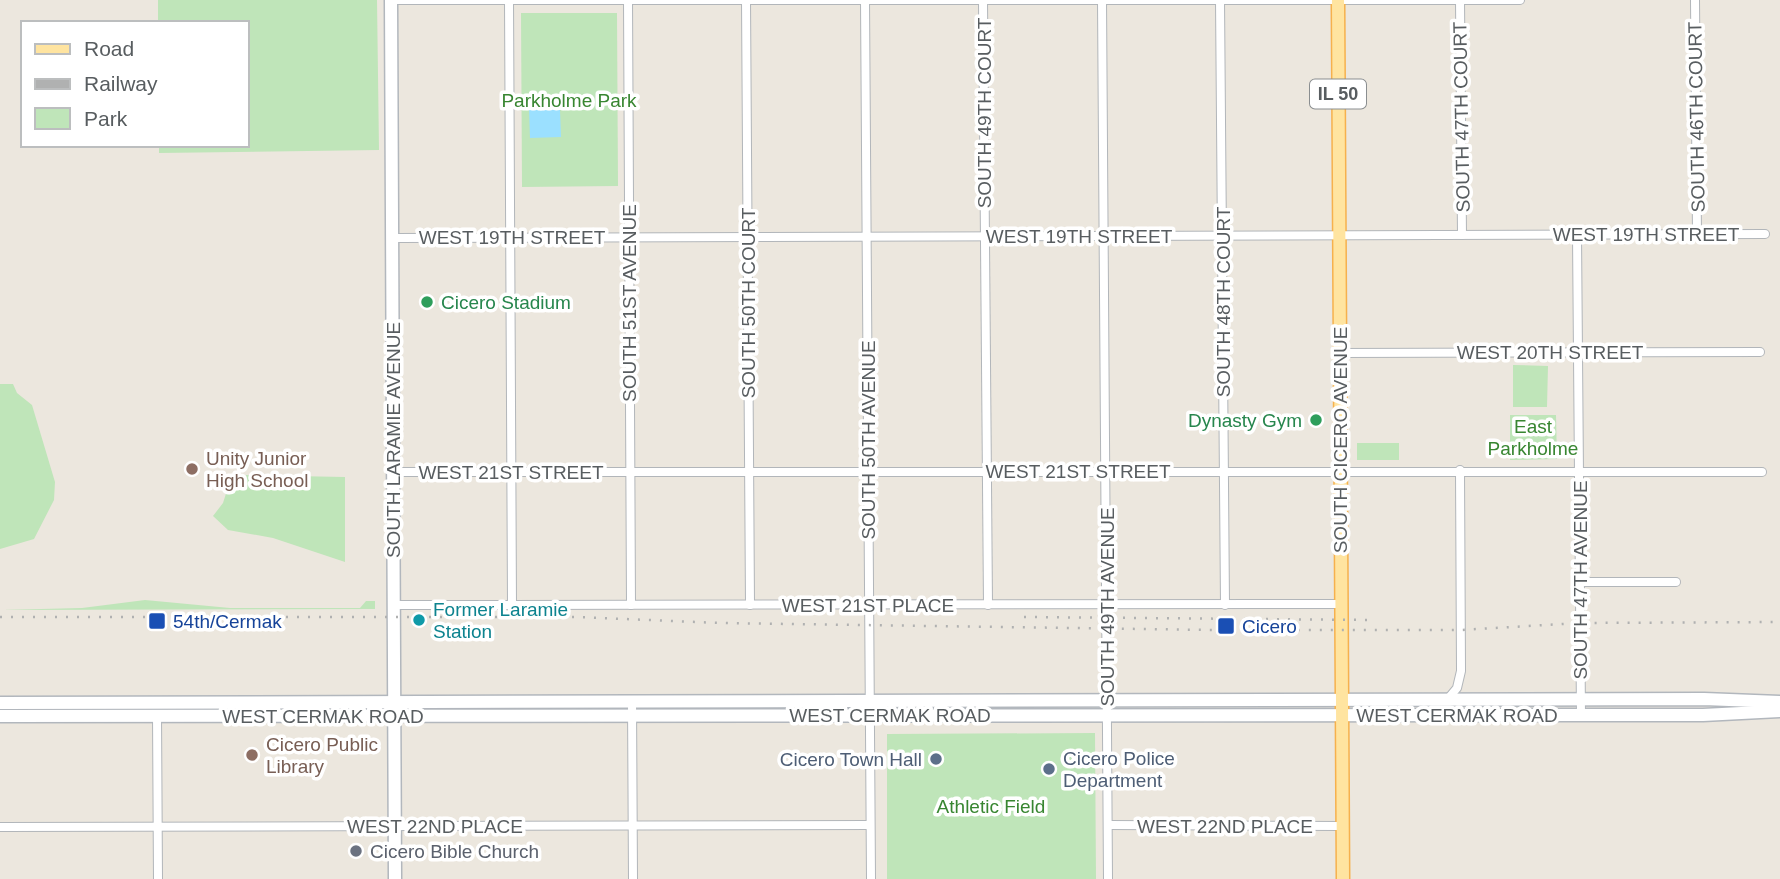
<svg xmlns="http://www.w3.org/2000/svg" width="1780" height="879" font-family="Helvetica,sans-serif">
  <rect width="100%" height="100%" fill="#ece7de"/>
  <g fill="#bfe5b9">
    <polygon points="158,0 377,0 379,150 159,153 159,145 247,145 247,23 158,23"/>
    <polygon points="521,13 617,13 618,186 522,187"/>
    <polygon points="1513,365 1548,366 1547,407 1513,407"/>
    <polygon points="0,384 13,384 17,393 32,405 55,482 54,500 34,539 0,549"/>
    <polygon points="1556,415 1557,459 1510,460 1510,415"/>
    <rect x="1357" y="443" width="42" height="17"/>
    <polygon points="237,475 345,477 345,562 273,538 228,530 213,516 223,503 231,478"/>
    <polygon points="145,600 230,608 360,608 366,601 375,601 375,609 0,610 82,608"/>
    <polygon points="1095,733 1096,879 887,879 887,734"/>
  </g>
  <polygon fill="#9be0ff" points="529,107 557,107 560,110 561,137 530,138"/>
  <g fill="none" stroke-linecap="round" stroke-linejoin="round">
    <g stroke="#b2b6ba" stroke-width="10">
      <g id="minor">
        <polyline points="391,0 1520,0"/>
        <polyline points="509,0 512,605"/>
        <polyline points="628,0 631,605"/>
        <polyline points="746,0 750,605"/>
        <polyline points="865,0 871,879"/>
        <polyline points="983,0 988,605"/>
        <polyline points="1102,0 1108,879"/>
        <polyline points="1220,0 1225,605"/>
        <polyline points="1460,0 1462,235"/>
        <polyline points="1695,0 1697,234"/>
        <polyline points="1577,235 1581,715"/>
        <polyline points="392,238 1765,234"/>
        <polyline points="1339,353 1760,352"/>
        <polyline points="393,472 1762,472"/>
        <polyline points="1579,582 1676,582"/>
        <polyline points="394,605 1341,604"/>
        <polyline points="1447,700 1457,688 1461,671 1460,470"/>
        <polyline points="632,702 633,879"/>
        <polyline points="157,714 158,879"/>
        <polyline points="1108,825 1343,826"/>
        <polyline points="0,827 870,825"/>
      </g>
    </g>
    <g stroke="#b2b7bd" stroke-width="15">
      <g id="secondary">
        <polyline points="391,0 395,879"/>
        <polyline points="0,703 1704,699 1780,702"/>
        <polyline points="0,716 1703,715 1780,711"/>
      </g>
    </g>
    <g stroke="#f6b14d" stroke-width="15">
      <polyline id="primary" points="1338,0 1343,879"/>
    </g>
    <use href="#minor" stroke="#fff" stroke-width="8"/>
    <use href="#secondary" stroke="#fff" stroke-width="12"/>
    <use href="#primary" stroke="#ffe4a0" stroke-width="12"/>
    <g stroke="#b0b1b1" stroke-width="2.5" stroke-dasharray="2 9" stroke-linecap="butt">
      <polyline points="0,617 577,617 720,623 1214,630 1461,630 1579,623 1780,622"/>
      <polyline points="1024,617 1371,620"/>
    </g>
  </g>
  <g fill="#2e9e5b" stroke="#fff" stroke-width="2.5">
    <circle cx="427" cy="302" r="7"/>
    <circle cx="1316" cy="420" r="7"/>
  </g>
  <g fill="#8d6e63" stroke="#fff" stroke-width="2.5">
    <circle cx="192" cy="469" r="7"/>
    <circle cx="252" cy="755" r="7"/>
  </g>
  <circle fill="#0f9aa8" stroke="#fff" stroke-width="2.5" cx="419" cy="620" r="7"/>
  <g fill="#1a4fb4" stroke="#fff" stroke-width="2.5">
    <rect x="148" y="612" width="18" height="18" rx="3.5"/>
    <rect x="1217" y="617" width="18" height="18" rx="3.5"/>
  </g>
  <g fill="#5c6f8a" stroke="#fff" stroke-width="2.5">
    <circle cx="936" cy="759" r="7"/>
    <circle cx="1049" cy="769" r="7"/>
  </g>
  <circle fill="#6b7280" stroke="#fff" stroke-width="2.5" cx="356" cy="851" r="7"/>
  <g text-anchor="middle" stroke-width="7" stroke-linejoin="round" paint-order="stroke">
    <rect fill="#fff" stroke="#8a8e90" stroke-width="2" x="1310" y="79.5" width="56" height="29" rx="5"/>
    <g font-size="18" font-weight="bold" fill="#585d60">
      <text x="1338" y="100">IL 50</text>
    </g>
    <g font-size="19" fill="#388631" stroke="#fff">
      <text x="569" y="107">Parkholme Park</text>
      <text x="1533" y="433">East<tspan x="1533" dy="22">Parkholme</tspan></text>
      <text x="991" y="813">Athletic Field</text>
    </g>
    <g font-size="19" fill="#585d60" stroke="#fff">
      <text transform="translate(984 113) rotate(-90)" y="7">SOUTH 49TH COURT</text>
      <text transform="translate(1461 117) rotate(-91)" y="7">SOUTH 47TH COURT</text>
      <text transform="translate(1696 117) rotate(-91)" y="7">SOUTH 46TH COURT</text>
      <text x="1646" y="241">WEST 19TH STREET</text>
      <text x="1079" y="243">WEST 19TH STREET</text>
      <text x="512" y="244">WEST 19TH STREET</text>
      <text transform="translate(1223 302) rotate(-90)" y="7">SOUTH 48TH COURT</text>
      <text transform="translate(629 303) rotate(-90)" y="7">SOUTH 51ST AVENUE</text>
      <text transform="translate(748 303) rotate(-90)" y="7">SOUTH 50TH COURT</text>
      <text x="1550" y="359">WEST 20TH STREET</text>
      <text transform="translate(393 440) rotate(-90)" y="7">SOUTH LARAMIE AVENUE</text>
      <text transform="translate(868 440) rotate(-90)" y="7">SOUTH 50TH AVENUE</text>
      <text transform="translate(1340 440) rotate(-90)" y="7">SOUTH CICERO AVENUE</text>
      <text x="1078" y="478">WEST 21ST STREET</text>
      <text x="511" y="479">WEST 21ST STREET</text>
      <text transform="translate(1580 580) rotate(-90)" y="7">SOUTH 47TH AVENUE</text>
      <text x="868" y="612">WEST 21ST PLACE</text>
      <text transform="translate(1107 607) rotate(-90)" y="7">SOUTH 49TH AVENUE</text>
      <text x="890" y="722">WEST CERMAK ROAD</text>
      <text x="1457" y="722">WEST CERMAK ROAD</text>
      <text x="323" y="723">WEST CERMAK ROAD</text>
      <text x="435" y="833">WEST 22ND PLACE</text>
      <text x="1225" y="833">WEST 22ND PLACE</text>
    </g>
    <g font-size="19" fill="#27864d" stroke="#fff" text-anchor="start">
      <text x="441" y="309">Cicero Stadium</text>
      <text x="1302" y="427" text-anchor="end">Dynasty Gym</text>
    </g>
    <g font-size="19" fill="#785e54" stroke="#fff" text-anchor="start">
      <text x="206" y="465">Unity Junior<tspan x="206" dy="22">High School</tspan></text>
      <text x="266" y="751">Cicero Public<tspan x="266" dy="22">Library</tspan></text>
    </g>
    <g font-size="19" fill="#0d838f" stroke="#fff" text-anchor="start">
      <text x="433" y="616">Former Laramie<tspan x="433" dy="22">Station</tspan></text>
    </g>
    <g font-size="19" fill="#164399" stroke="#fff" text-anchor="start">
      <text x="173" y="628">54th/Cermak</text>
      <text x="1242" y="633">Cicero</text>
    </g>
    <g font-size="19" fill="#4e5e75" stroke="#fff" text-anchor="start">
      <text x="1063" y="765">Cicero Police<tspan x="1063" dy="22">Department</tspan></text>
      <text x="922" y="766" text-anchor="end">Cicero Town Hall</text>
    </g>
    <g font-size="19" fill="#5b616d" stroke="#fff" text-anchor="start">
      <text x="370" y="858">Cicero Bible Church</text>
    </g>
  </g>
  <rect x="21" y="21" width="228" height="126" fill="#ffffff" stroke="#bcbebf" stroke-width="2"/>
  <rect x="35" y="44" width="35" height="10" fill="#ffe4a0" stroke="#bcbebf" stroke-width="2"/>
  <text x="84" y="56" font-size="21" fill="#585d60">Road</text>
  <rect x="35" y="79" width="35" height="10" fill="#b0b1b1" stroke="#bcbebf" stroke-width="2"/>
  <text x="84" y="91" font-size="21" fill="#585d60">Railway</text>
  <rect x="35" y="108" width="35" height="21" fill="#bfe5b9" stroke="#bcbebf" stroke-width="2"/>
  <text x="84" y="126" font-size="21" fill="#585d60">Park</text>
</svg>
